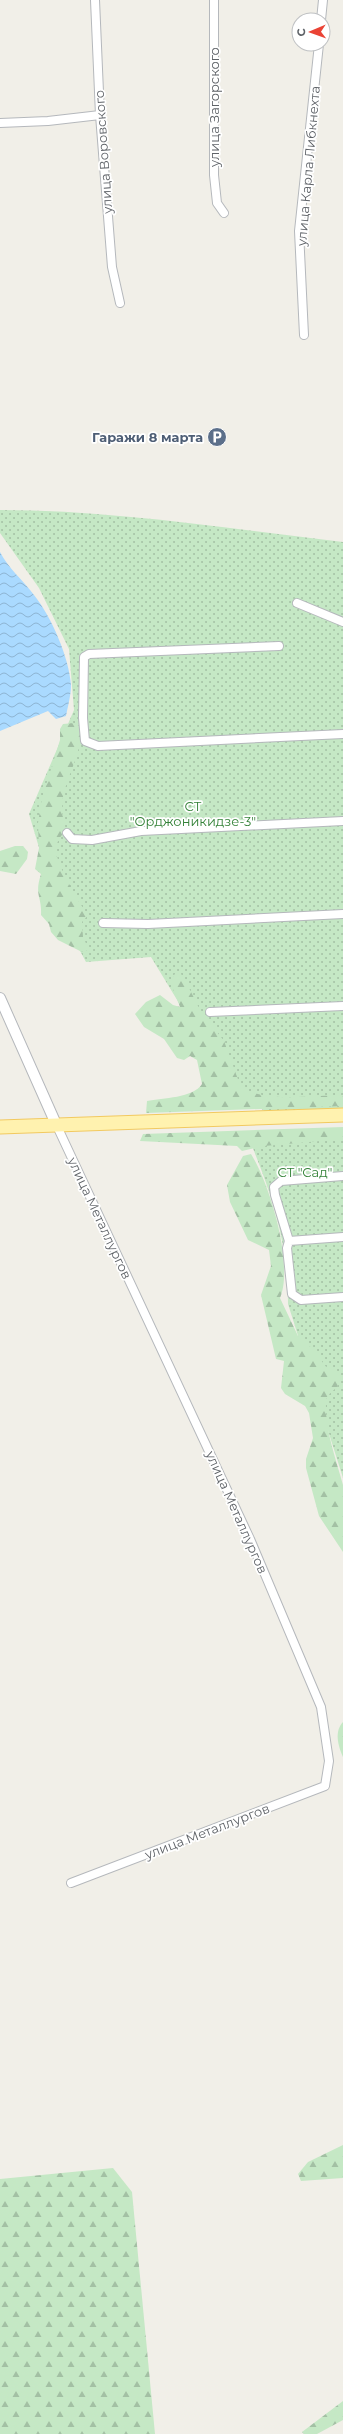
<svg xmlns="http://www.w3.org/2000/svg" width="343" height="2434" font-family="Montserrat,sans-serif">
  <defs>
    <pattern id="grass-dots" width="8" height="8" patternUnits="userSpaceOnUse"><rect width="8" height="8" fill="#c5e8c5"/><path d="M2 2h.1M6 6h.1" fill="none" stroke="#a3c0a4" stroke-width="1.8" stroke-linecap="round"/></pattern>
    <pattern id="forest-firs" width="22" height="20" patternUnits="userSpaceOnUse"><rect width="22" height="20" fill="#c5e8c5"/><path d="M5 1l3.5 6h-7zM16 11l3.5 6h-7z" fill="#a3c0a4"/></pattern>
    <pattern id="water-waves" width="16" height="10" patternUnits="userSpaceOnUse"><rect width="16" height="10" fill="#aadaff"/><path d="M0 5q4-4 8 0t8 0" fill="none" stroke="#8eb4d2"/></pattern>
  </defs>
  <rect width="100%" height="100%" fill="#f1efe8"/>
  <g fill="url(#grass-dots)">
    <path d="M0,510C115,510 229,529 343,542V1110L266,1112L230,1087L151,957L86,962L57,908L29,814L74,710L69,649L39,588L0,533Z"/>
    <path d="M343,1130V1478L288,1304C288,1240 272,1195 248,1136Z"/>
  </g>
  <g fill="url(#forest-firs)">
    <path d="M74,723L81,727C82,754 68,772 63,797C61,809 63,819 65,831C60,837 56,842 56,851C56,863 80,905 88,915L82,922L83,937L89,950L82,952L58,940L51,932L49,924L41,915C42,896 34,896 41,874L35,869L39,848L38,823L42,798L60,740V729L63,724Z"/>
    <polygon points="15,846 23,846 28,852 27,859 16,874 0,871 0,851"/>
    <path d="M177,971L183,976L200,1010L224,1041L240,1085C259,1104 316,1095 343,1095V1106L146,1113L147,1101C163,1098 193,1098 202,1084L197,1060L190,1056L184,1060L177,1058L164,1039L144,1027L135,1014L146,1002L160,995L173,1005L180,1007C175,993 167,983 177,971Z"/>
    <polygon points="343,1127 343,1139 264,1146 242,1151 237,1146 140,1141 143,1134"/>
    <path d="M251,1154C270,1184 294,1265 280,1298L298,1336L316,1352L325,1366L339,1373C343,1392 327,1388 326,1403C325,1430 336,1459 343,1485C343,1501 343,1534 343,1552L319,1516L306,1468V1459L313,1438L309,1413L305,1406L285,1394L281,1388L284,1361L276,1359L261,1295L271,1266L269,1250L248,1240L230,1202L227,1185L243,1156Z"/>
    <path d="M343,1722V1757C338,1746 334,1731 343,1722Z"/>
    <polygon points="343,2145 343,2178 301,2181 298,2174 308,2162"/>
    <polygon points="113,2168 132,2192 155,2434 0,2434 0,2179"/>
    <polygon points="343,2401 343,2420 317,2434 304,2434 302,2432"/>
  </g>
  <path fill="url(#water-waves)" d="M0,552C8,568 23,580 34,595C51,616 69,657 71,685C71,695 68,706 66,716L56,719L48,711L0,731Z"/>
  <g fill="none" stroke-linecap="round" stroke-linejoin="round">
    <g stroke="#b5b8bc" stroke-width="10">
      <g id="minor">
        <polyline points="95,0 100,115 112,267 120,303"/>
        <polyline points="214,0 214,175 217,203 224,213"/>
        <polyline points="321,20 323,0"/>
        <polyline points="0,123 48,121 100,115"/>
        <polyline points="304,335 299,231 319,44"/>
        <polyline points="297,603 343,622"/>
        <polyline points="279,646 89,654 84,657 83,718 85,741 98,746 343,734"/>
        <polyline points="67,833 72,839 92,840 141,831 343,821"/>
        <polyline points="103,923 148,924 343,914"/>
        <polyline points="210,1012 343,1006"/>
        <polyline points="56,1124 250,1539 321,1707 329,1761 325,1786 71,1883"/>
        <polyline points="343,1237 289,1241 287,1248 292,1294 301,1300 343,1297"/>
        <polyline points="289,1241 275,1195 274,1187 281,1181 343,1176"/>
      </g>
    </g>
    <g stroke="#b5b8bc" stroke-width="12">
      <polyline id="tertiary" points="0,998 56,1124"/>
    </g>
    <g stroke="#f2c960" stroke-width="15">
      <polyline id="primary" points="0,1127 343,1115"/>
    </g>
    <use href="#minor" stroke="#fff" stroke-width="8"/>
    <use href="#tertiary" stroke="#fff" stroke-width="10"/>
    <use href="#primary" stroke="#fff2af" stroke-width="13"/>
  </g>
  <defs>
    <g id="parking-disc" transform="scale(1)"><circle r="9.5" fill="#5c6f8a" stroke="#fff"/><path d="M-3.5-5.5H1a3.5 3.5 0 0 1 0 7H-1V5.5H-3.5ZM-1-3.4V-.6H.8a1.4 1.4 0 0 0 0-2.8Z" fill="#fff"/></g>
  </defs>
  <g fill-rule="evenodd">
    <use href="#parking-disc" x="217" y="437"/>
  </g>
  <g text-anchor="middle" stroke-width="3.5" stroke-linejoin="round" paint-order="stroke">
    <g font-size="13" fill="#5f6368" stroke="#fff">
      <text transform="translate(214 107) rotate(-90)" y="5">улица Загорского</text>
      <text transform="translate(103 152) rotate(-94)" y="5">улица Воровского</text>
      <text transform="translate(308 166) rotate(-85)" y="5">улица Карла Либкнехта</text>
      <text transform="translate(100 1218) rotate(65)" y="5">улица Металлургов</text>
      <text transform="translate(237 1512) rotate(66)" y="5">улица Металлургов</text>
      <text transform="translate(207 1831) rotate(-21)" y="5">улица Металлургов</text>
    </g>
    <g font-size="13" font-weight="bold" fill="#4e5e75" stroke="#fff" text-anchor="end">
      <text x="203" y="442">Гаражи 8 марта</text>
    </g>
    <g font-size="13" fill="#348238" stroke="#fff">
      <text x="193" y="811">СТ<tspan x="193" dy="15">"Орджоникидзе-3"</tspan></text>
      <text x="305" y="1177">СТ "Сад"</text>
    </g>
  </g>
  <g transform="translate(311 32) rotate(268)"><circle r="19" fill="#ffffff" stroke="#bfc1c3"/>
  <path d="M0-3L7 15L0 10L-7 15Z" fill="#ea4335"/>
  <text y="-6" font-size="11" font-weight="bold" text-anchor="middle" fill="#5f6368">С</text>
  </g>
</svg>
